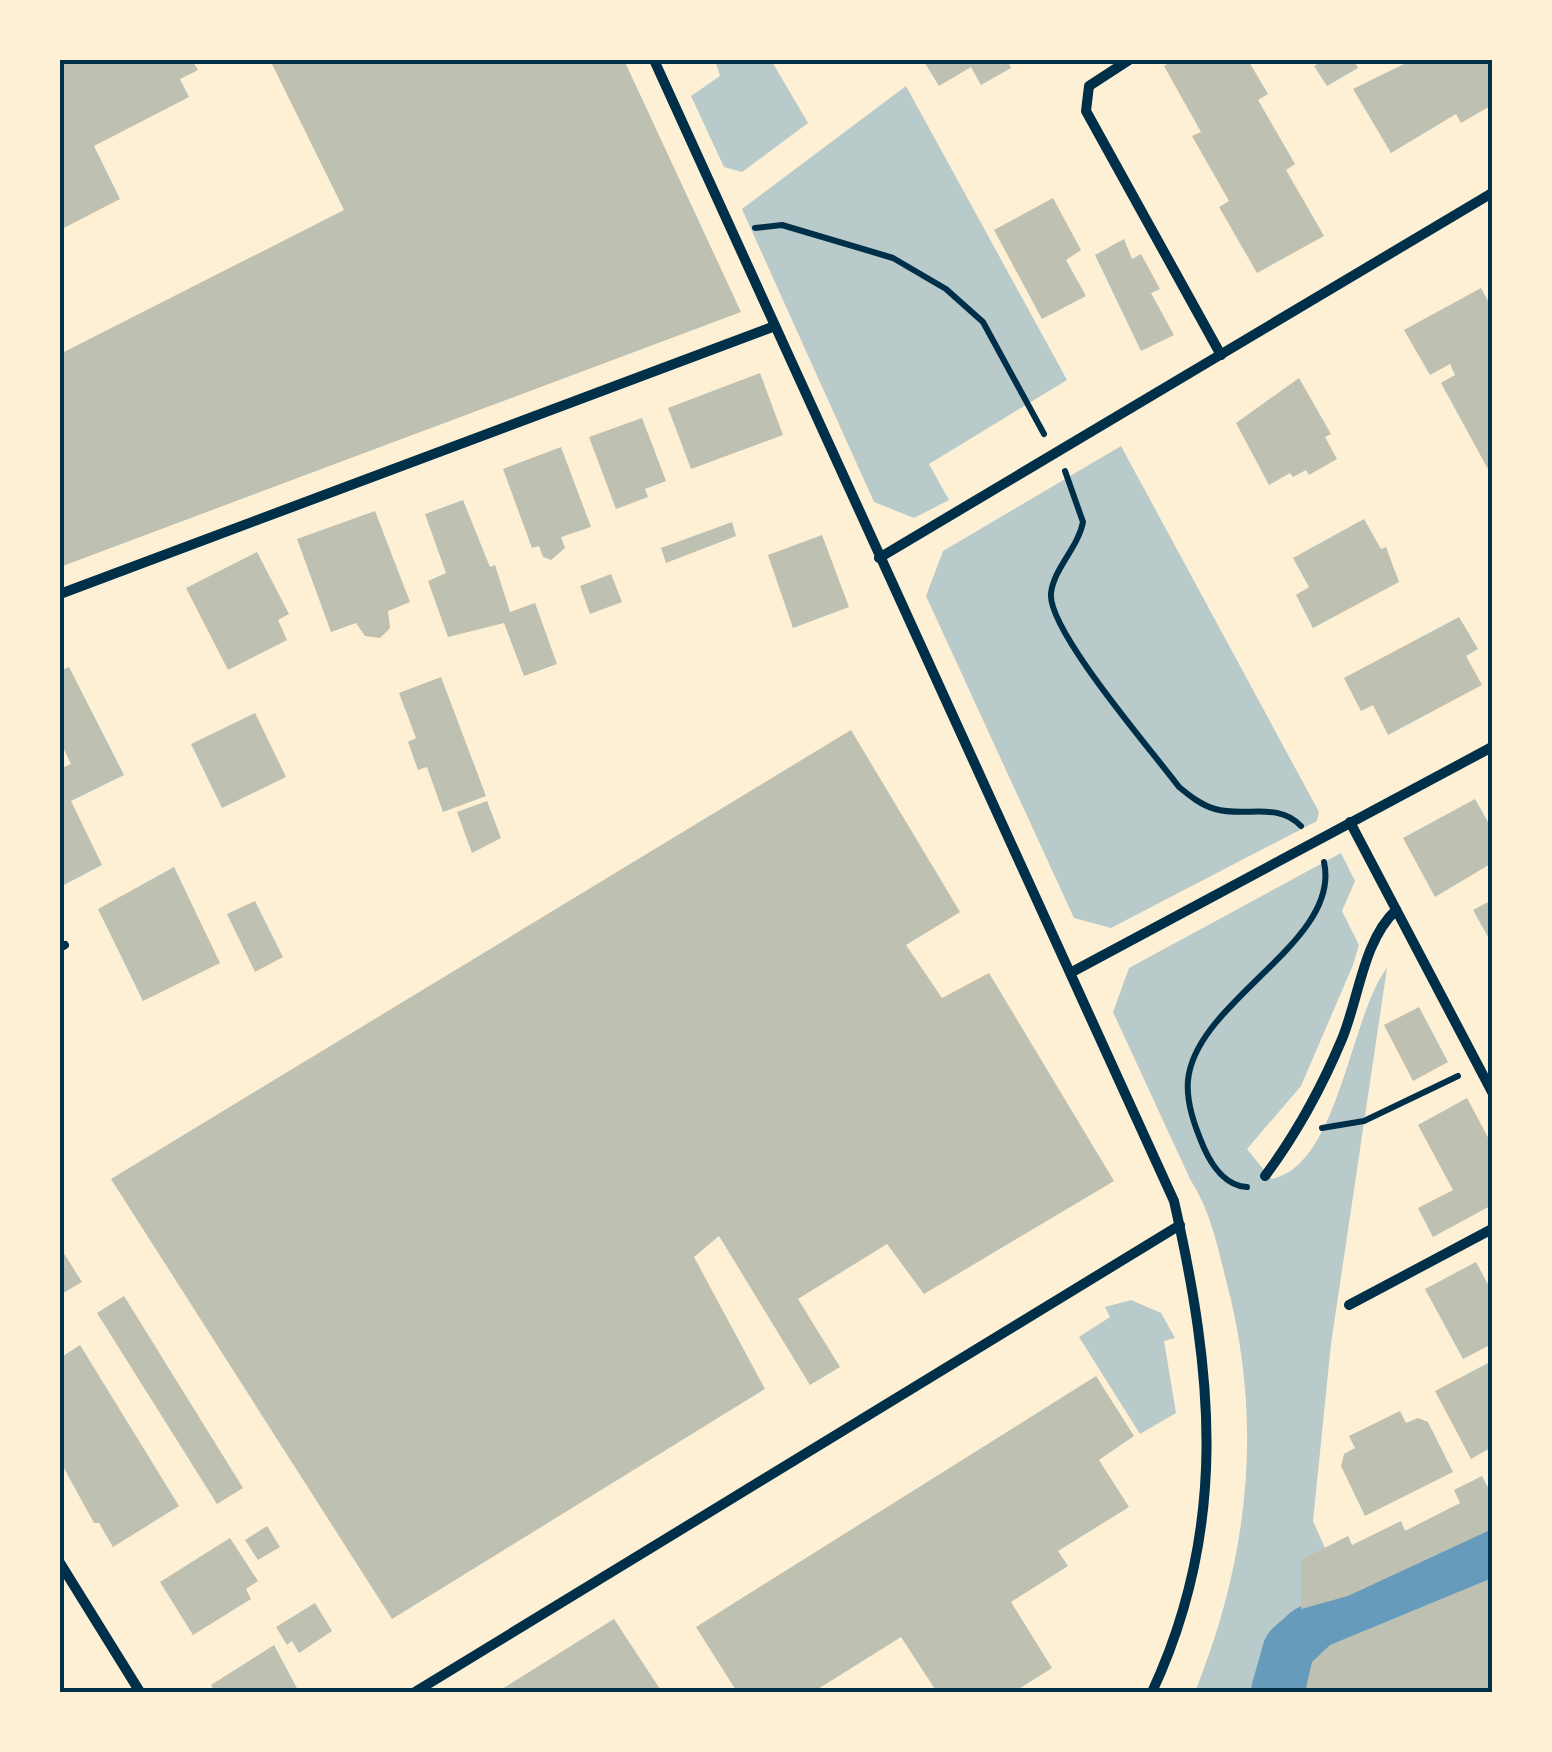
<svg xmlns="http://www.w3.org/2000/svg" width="1552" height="1752" font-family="'Source Sans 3',sans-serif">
  <rect width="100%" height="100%" fill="#fdf0d5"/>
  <g fill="#b9caca">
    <polygon points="715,60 771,60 808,123 742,172 724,167 691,96 720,76"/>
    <polygon points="906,86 1067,380 929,464 949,500 914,518 874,502 742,209"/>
    <polygon points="1121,446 1319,812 1317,821 1111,928 1074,918 926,596 943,551"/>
    <path d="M1341,853L1355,881L1342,911L1359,945L1353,965L1301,1086L1247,1149L1271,1179C1339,1167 1350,1015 1387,968L1331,1344L1313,1521L1325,1548L1302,1608L1348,1596C1291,1615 1262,1626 1261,1692H1195C1249,1557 1264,1422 1226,1280C1217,1244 1210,1210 1190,1179L1113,1012L1129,968Z"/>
    <polygon points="1131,1300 1161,1313 1175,1338 1164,1341 1176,1413 1140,1434 1079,1337 1110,1317 1105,1307"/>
  </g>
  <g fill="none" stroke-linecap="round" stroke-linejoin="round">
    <polyline stroke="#669bbc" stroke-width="68" points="1285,1692 1296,1653 1313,1638 1464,1571 1492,1551"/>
  </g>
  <g fill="#bec0b2">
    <polygon points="60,60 192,60 198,70 180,79 189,97 94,146 120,199 60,230"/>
    <polygon points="270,60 624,60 741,312 60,567 60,354 344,210"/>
    <polygon points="923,60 1007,60 1011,68 981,85 971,67 939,86"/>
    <polygon points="1174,60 1248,60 1268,94 1258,100 1295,164 1286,170 1324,236 1257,273 1219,207 1229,201 1192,136 1201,132 1164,66"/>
    <polygon points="1325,60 1354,60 1358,68 1327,86 1314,66"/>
    <polygon points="1412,60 1492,60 1492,105 1461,123 1456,114 1391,153 1353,89"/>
    <polygon points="1053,198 1081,250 1066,260 1086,296 1042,319 994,230"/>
    <polygon points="1124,239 1132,259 1141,254 1160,289 1151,293 1174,335 1141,351 1095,255"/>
    <polygon points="1481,288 1492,308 1489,471 1441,383 1455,375 1450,364 1430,375 1404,330"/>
    <polygon points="760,373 783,435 691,469 668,408"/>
    <polygon points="1299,378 1331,434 1325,437 1337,459 1309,475 1306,470 1293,477 1290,473 1269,485 1236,423"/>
    <polygon points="642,418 666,481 645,489 648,497 616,509 589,437"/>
    <polygon points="561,447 591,527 561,537 565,548 551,560 543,557 539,546 532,548 503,469"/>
    <polygon points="463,500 490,567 495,565 510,612 535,603 557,664 524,676 504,623 448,637 428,581 446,573 425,514"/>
    <polygon points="375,511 410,602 388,611 390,628 380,638 365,636 356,623 331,632 297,539"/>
    <polygon points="1364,519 1381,549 1386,547 1399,582 1313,628 1296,595 1309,587 1293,558"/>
    <polygon points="732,522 736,536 666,563 661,548"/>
    <polygon points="822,535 849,607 793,628 768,555"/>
    <polygon points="257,552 289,614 278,620 287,640 228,670 186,588"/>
    <polygon points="611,574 622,602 590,614 580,586"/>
    <polygon points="1459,617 1478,649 1466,656 1482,685 1388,735 1373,705 1361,711 1344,678"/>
    <polygon points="69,667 124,775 71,801 102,865 60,887 60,769 71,764 60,741 60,671"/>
    <polygon points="441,677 486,796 443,812 427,767 418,770 408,742 416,738 399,693"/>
    <polygon points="255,713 286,777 222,808 191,744"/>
    <polygon points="851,730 960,912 906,945 942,998 989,973 1114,1181 924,1294 887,1244 798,1299 840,1367 810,1385 719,1236 694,1257 765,1389 392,1619 111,1179"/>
    <polygon points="1475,799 1492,829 1492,863 1435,897 1403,838"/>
    <polygon points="487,801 501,838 472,853 457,812"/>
    <polygon points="174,867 220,963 143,1001 98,909"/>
    <polygon points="1492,900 1492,944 1473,910"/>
    <polygon points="255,901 283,957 255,972 227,914"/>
    <polygon points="1419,1007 1448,1062 1413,1081 1384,1025"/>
    <polygon points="1467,1098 1492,1145 1492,1205 1433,1237 1418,1208 1453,1190 1418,1125"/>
    <polygon points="60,1247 82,1282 60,1295"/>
    <polygon points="1476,1262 1492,1292 1492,1344 1463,1359 1425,1289"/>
    <polygon points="124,1296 243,1488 217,1504 97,1313"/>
    <polygon points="80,1345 179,1506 113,1547 99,1523 94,1523 60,1461 60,1358"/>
    <polygon points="1490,1362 1492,1447 1471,1459 1435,1391"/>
    <polygon points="1096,1376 1134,1436 1099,1460 1129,1507 1058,1551 1068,1566 1011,1602 1052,1668 1014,1692 930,1692 935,1689 901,1637 813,1692 737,1692 696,1627"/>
    <polygon points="1400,1411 1406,1423 1418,1418 1428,1422 1453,1472 1365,1516 1341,1466 1344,1454 1355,1448 1349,1436"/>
    <polygon points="1482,1476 1492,1495 1490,1530 1348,1596 1301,1609 1301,1560 1348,1536 1352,1545 1401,1521 1405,1531 1460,1503 1454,1490"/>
    <polygon points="267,1526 280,1547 258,1560 245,1540"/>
    <polygon points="230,1538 258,1581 246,1589 251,1599 193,1635 160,1582"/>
    <polygon points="1492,1578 1492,1692 1305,1692 1312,1662 1330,1645"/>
    <polygon points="315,1603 332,1631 299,1653 292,1641 287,1645 276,1627"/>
    <polygon points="614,1619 662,1692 497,1692"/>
    <polygon points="274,1645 299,1692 215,1692 211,1685"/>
  </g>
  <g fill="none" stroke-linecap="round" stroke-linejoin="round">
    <g stroke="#003049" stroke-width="6">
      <polyline points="755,228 782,225 893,258 946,289 983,322 1044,434"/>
      <path d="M1065,471L1083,522C1078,548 1054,568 1051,593C1047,630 1153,752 1179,787C1190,796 1201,805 1215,809C1245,818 1277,801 1301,826"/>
      <polyline points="1322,1128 1364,1121 1458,1076"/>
      <path d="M1247,1187C1226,1186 1212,1166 1204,1148C1195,1127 1186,1103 1188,1080C1196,1000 1342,942 1324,862"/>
    </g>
    <polyline stroke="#003049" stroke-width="8" points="60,948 65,945"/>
    <g stroke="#003049" stroke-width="10">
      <path d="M654,60L1174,1201C1213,1373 1229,1527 1152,1692"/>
      <polyline points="1129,60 1089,86 1086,111 1221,355"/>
      <polyline points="879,558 1492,193"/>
      <polyline points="60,594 775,326"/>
      <polyline points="1350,822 1492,1092"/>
      <polyline points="1072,972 1492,747"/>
      <path d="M1265,1176C1297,1133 1321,1089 1342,1039C1359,998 1363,941 1396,910"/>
      <polyline points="1349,1305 1492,1229"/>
      <polyline points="60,1563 140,1692"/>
      <polyline points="415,1692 1180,1225"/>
    </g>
  </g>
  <rect width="1552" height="1752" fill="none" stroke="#fdf0d5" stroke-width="125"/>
  <rect x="62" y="62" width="1428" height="1628" fill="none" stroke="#003049" stroke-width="4"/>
</svg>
